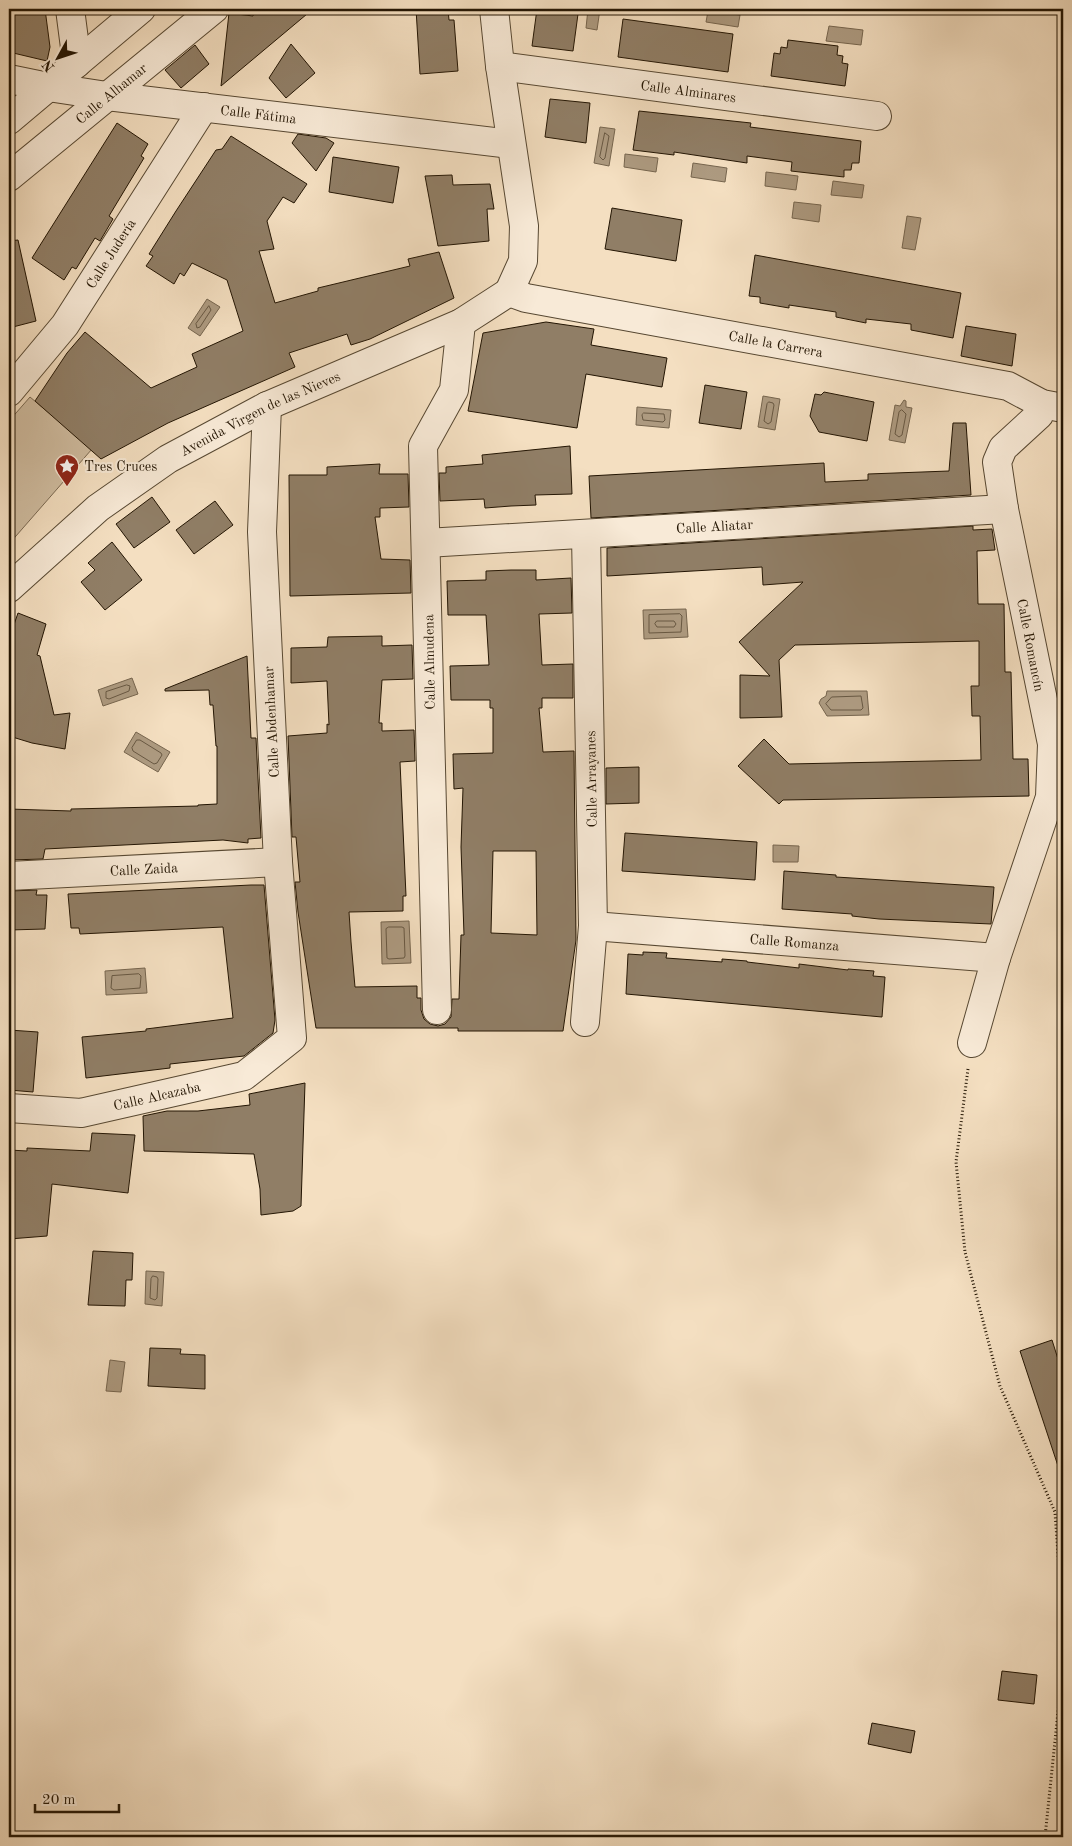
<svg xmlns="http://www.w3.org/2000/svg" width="1072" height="1846" font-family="'Old Standard TT',serif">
  <rect width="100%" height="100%" fill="#f4dfc1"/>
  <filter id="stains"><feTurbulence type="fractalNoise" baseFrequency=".004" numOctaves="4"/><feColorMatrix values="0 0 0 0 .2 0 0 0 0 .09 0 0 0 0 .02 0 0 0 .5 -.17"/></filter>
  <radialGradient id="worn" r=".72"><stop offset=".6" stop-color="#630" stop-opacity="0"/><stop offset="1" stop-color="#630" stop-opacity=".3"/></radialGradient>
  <polygon fill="#d0bda1" stroke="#7a6952" points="30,397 92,449 9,544 9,421"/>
  <g fill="#ad9a80" stroke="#76654e">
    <polygon points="588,9 600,9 597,30 586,28"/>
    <polygon points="708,11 740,15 738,27 706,22"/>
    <polygon points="829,26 863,30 861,45 826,41"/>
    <polygon points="600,127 615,129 609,166 594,163"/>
    <polygon points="625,154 658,158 656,172 624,167"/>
    <polygon points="693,163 727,168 725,182 691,177"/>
    <polygon points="766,172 798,176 796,190 765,186"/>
    <polygon points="833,181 864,185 862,198 831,195"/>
    <polygon points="794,202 821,205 819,222 792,218"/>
    <polygon points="907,216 921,218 915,250 902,248"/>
    <polygon points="207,299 220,307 200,336 188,328"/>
    <polygon points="763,396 780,399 775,430 758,427"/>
    <polygon points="904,400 906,401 906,407 912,408 905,443 889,440 895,405 900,406"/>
    <polygon points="637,407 671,410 669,428 636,425"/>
    <polygon points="686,609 688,637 644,639 643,610"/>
    <polygon points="132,678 138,694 103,706 98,690"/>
    <polygon points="827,691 867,691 869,715 827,716 819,703 821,699 826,696"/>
    <polygon points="136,732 170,752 158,772 124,752"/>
    <polygon points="773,845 799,846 798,862 773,862"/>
    <polygon points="409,921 411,963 382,964 381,922"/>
    <polygon points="145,968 147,993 106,995 105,971"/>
    <polygon points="146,1271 164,1272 162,1306 145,1304"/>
    <polygon points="110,1360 125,1362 121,1392 106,1391"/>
  </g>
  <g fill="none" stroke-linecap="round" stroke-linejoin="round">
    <g stroke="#685842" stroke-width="1">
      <polygon points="605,133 609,136 605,158 603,160 600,157"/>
      <polygon points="209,306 211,310 200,327 197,328 196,324"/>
      <polygon points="769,402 773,403 774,405 771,422 768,424 764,421 767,404"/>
      <polygon points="902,410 906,414 902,435 899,437 895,434 899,412"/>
      <polygon points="644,413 664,414 665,420 663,422 643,420 642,415"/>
      <polygon points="680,614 682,616 681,632 649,633 649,615"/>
      <polygon points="657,621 674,621 676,624 674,627 657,627 655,624"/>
      <polygon points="127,685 130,686 129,691 109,699 106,698 106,692"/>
      <polygon points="832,697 861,696 863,708 861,710 831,710 826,704"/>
      <polygon points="137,740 140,740 161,753 162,755 157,763 154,764 133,751 132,748"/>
      <polygon points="389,927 402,927 404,928 405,956 404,958 389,959 387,958 386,929"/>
      <polygon points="139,974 141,976 140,988 114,990 111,988 112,976"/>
      <polygon points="153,1276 157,1277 158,1279 157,1298 155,1300 150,1298 151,1279"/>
    </g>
  </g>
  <g fill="#907e66" stroke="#231503" fill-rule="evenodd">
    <polygon points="9,9 45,9 50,47 47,61 9,52"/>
    <polygon points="254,9 313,9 221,86 229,13 253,16"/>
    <polygon points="416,9 448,9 449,20 454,20 458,71 420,74"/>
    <polygon points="537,9 578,14 573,51 532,46"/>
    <polygon points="623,19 733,34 728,72 618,57"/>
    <polygon points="788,40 838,46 837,55 843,56 842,63 848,64 845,86 771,76 774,53 780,54 781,47 787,48"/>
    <polygon points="291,44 315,73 286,98 269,78"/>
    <polygon points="195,45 209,64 181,88 165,70"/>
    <polygon points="550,99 590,103 586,143 545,137"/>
    <polygon points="639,111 751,123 750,127 861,141 859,163 852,163 851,170 844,170 844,177 791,171 792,162 747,156 747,163 674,152 674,155 633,150"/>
    <polygon points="117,123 148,144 141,156 144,158 109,216 113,219 100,241 95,238 76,269 72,267 64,280 32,258"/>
    <polygon points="298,134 326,138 334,143 316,171 292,143"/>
    <polygon points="231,136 307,184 294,203 283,197 267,221 274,249 259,251 275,303 318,291 318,288 410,266 408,259 439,252 454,298 370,339 351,345 347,334 289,353 295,367 168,423 101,459 35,401 67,353 85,332 151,388 197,367 192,354 243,331 227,280 192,263 184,276 180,273 174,284 146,266 153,256 149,254 176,211 216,150 222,149"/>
    <polygon points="333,157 399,167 393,203 329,192"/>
    <polygon points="452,175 453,185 490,184 494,209 487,209 489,241 438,246 425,176"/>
    <polygon points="612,208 682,220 676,261 605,249"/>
    <polygon points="18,240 36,321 9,328 9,241"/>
    <polygon points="755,255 961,293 953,338 911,330 911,324 866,319 866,323 836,317 836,312 789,305 789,308 760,303 760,297 749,296"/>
    <polygon points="546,322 594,329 591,345 667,358 662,387 586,374 577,428 468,411 483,333"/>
    <polygon points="966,326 1016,334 1012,366 961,356"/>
    <polygon points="705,385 747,392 741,429 699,423"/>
    <polygon points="824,392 874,402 867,441 819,432 810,416 815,394 821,395"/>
    <polygon points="953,423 966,423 971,495 591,518 589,476 824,463 825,482 868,480 868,474 949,471"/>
    <polygon points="570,446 572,494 535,495 536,505 511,506 485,508 484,499 440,501 439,473 446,473 446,467 483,464 482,455"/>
    <polygon points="380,464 379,474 408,474 409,507 380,508 380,517 375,517 381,559 410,560 411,593 290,596 289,475 327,475 327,467"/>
    <polygon points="152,497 170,522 134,548 116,524"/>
    <polygon points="215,501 233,525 194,554 176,530"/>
    <polygon points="973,526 973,530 992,529 995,550 977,551 978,604 1004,604 1005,672 1011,672 1013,759 1028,759 1029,796 783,800 779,804 738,766 764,739 789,764 981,760 980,716 972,716 971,686 979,686 979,641 795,645 779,660 782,717 740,718 740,675 770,676 739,642 803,582 763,585 762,567 607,576 607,548"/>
    <polygon points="112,542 142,580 105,610 81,582 95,570 88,563"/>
    <path d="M511,570H536V580L571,578L572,613L539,614L542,665L573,664V698H542V708H539L543,752L574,751L576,940L563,1031H458V1028H316L298,912L295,882H300L296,837H292L288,736L327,733V724L329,725L327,681L291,683V648L327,647L328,637L382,636V646L412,645L413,679L382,680L379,723H382V731L414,730L415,761L400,762L406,896H403V911L349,912L351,942L355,987L417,986V998H421V1010L424,1019L430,1024L438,1026L445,1024L451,1017L452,999H459L461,935H464L461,847L463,788L454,789L453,754L493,753V708H490V700H451L450,666L489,665L486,615H448L447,581L486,580V571ZM493,851H536L537,935L491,933Z"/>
    <polygon points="18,613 46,624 37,655 40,656 54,715 70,713 65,749 32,743 9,736 9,639"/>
    <polygon points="247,656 251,738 256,738 261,838 248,839 248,843 223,840 45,849 43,859 9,860 9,809 71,811 71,809 198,806 198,805 217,804 217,746 216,746 213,705 210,705 209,690 165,691 165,689"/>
    <polygon points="639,767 639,803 606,804 606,768"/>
    <polygon points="625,833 757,842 755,880 622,871"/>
    <polygon points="784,871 836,875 836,877 994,887 991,924 879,919 852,916 852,914 782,909"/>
    <polygon points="251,885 264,885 275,1020 273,1033 244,1056 170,1064 170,1068 86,1078 82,1037 146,1031 146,1029 233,1018 229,982 223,927 80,934 79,928 71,928 68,894"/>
    <polygon points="37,890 36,895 47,895 45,929 9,930 9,891"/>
    <polygon points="643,952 667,953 666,958 722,962 722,959 747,961 747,962 799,968 799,964 848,970 848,969 874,971 873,976 885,977 882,1017 626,994 628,954 643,955"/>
    <polygon points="9,1030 38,1032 33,1092 9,1090"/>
    <polygon points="305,1083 301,1206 293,1211 261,1215 260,1189 254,1154 144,1151 143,1116 167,1111 198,1111 250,1105 249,1094"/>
    <polygon points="92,1133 135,1135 128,1193 52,1184 47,1236 9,1239 9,1150 27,1151 27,1148 90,1151"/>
    <polygon points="93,1251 133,1253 132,1280 126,1280 125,1306 88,1305"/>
    <polygon points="1052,1340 1063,1375 1063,1468 1059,1469 1020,1351"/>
    <polygon points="150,1348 181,1349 180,1354 205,1355 205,1389 148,1386"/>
    <polygon points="1002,1671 1037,1675 1034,1704 998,1700"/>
    <polygon points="872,1723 915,1731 911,1753 868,1744"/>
  </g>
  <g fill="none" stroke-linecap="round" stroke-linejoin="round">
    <g stroke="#574832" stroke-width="30">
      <g id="minor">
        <polyline points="70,9 77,63"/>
        <polyline points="494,9 500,66 524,226 523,261 509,292"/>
        <path id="s1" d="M500,66L877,116"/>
        <path id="s2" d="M9,79L48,87L107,96L511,144"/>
        <polyline points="9,120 141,9"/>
        <path id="s3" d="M9,177L214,9"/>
        <path id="s4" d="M509,292L526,298L1008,386L1042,404L1063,408"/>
        <path id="s5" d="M9,392L65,325L204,107"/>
        <path id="s6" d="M426,543L1004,509"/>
        <path id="s7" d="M9,588L98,508L168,459L267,406L461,323L509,292"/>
        <path id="s8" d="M9,876L278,862"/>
        <path id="s9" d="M593,926L996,958"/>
        <polyline points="437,1010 423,446 454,390 461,323"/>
        <polyline points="585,1022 593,926 586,535"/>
        <polyline points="972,1043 996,958 1050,797 1052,744 1004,509 997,462 1003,448 1039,415 1042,404"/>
        <path id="s10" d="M9,1108L81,1113L244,1076L292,1038L278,862L262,532L267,406"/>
      </g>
    </g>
    <g stroke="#231503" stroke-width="3" stroke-dasharray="1 2.5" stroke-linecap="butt">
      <polyline points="968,1069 956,1162 965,1252 1000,1386 1055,1512 1063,1624"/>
      <polyline points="1045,1837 1063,1664"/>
    </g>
    <use href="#minor" stroke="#f8ead7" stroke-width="28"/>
  </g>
  <defs>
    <g id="sight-pin" transform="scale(1.25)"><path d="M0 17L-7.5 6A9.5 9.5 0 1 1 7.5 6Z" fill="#8f2418" stroke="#f8ead7"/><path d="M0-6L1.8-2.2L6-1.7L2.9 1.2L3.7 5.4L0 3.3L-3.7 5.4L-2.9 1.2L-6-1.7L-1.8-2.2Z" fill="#fff"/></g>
  </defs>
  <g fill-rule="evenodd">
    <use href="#sight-pin" x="67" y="466"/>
  </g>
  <g text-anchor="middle" stroke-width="4" stroke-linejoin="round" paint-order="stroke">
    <g font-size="14" fill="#231503" stroke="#f8ead7">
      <text dy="5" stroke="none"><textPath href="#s1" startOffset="190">Calle Alminares</textPath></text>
      <text dy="5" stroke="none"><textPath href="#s3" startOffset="132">Calle Alhamar</textPath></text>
      <text dy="5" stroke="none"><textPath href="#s2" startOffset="252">Calle Fátima</textPath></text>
      <text dy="5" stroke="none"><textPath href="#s5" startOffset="172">Calle Judería</textPath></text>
      <text dy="5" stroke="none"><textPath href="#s4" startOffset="272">Calle la Carrera</textPath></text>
      <text dy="5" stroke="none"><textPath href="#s7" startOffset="308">Avenida Virgen de las Nieves</textPath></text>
      <text dy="5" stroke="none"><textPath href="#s6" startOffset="289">Calle Aliatar</textPath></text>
      <text transform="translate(1031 645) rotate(79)" y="5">Calle Romancín</text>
      <text transform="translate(429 662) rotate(-91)" y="5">Calle Almudena</text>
      <text transform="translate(271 722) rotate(-93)" y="5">Calle Abdenhamar</text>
      <text transform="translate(591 779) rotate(-91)" y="5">Calle Arrayanes</text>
      <text dy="5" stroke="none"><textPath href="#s8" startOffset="135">Calle Zaida</textPath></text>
      <text dy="5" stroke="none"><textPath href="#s9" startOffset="202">Calle Romanza</textPath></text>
      <text dy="5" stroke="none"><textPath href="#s10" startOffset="150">Calle Alcazaba</textPath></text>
    </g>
    <g font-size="14" fill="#231503" stroke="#f8ead7" text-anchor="start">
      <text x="84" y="471">Tres Cruces</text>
    </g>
  </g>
  <rect width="1072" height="1846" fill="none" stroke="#f4dfc1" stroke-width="30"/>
  <rect x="10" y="10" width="1052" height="1826" fill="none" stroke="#231503" stroke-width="2.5"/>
  <rect x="15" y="15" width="1042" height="1816" fill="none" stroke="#231503"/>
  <g transform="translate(58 58) rotate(230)" stroke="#f8ead7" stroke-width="4" paint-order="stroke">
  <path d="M0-4L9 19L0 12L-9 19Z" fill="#231503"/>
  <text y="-8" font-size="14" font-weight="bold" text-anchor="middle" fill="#231503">N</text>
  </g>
  <path d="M35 1804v8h84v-8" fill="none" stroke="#231503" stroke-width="2.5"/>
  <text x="42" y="1804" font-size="15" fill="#231503" stroke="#f8ead7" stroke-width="4" paint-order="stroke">20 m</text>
  <rect width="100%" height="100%" filter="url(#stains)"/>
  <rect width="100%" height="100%" fill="url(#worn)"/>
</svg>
